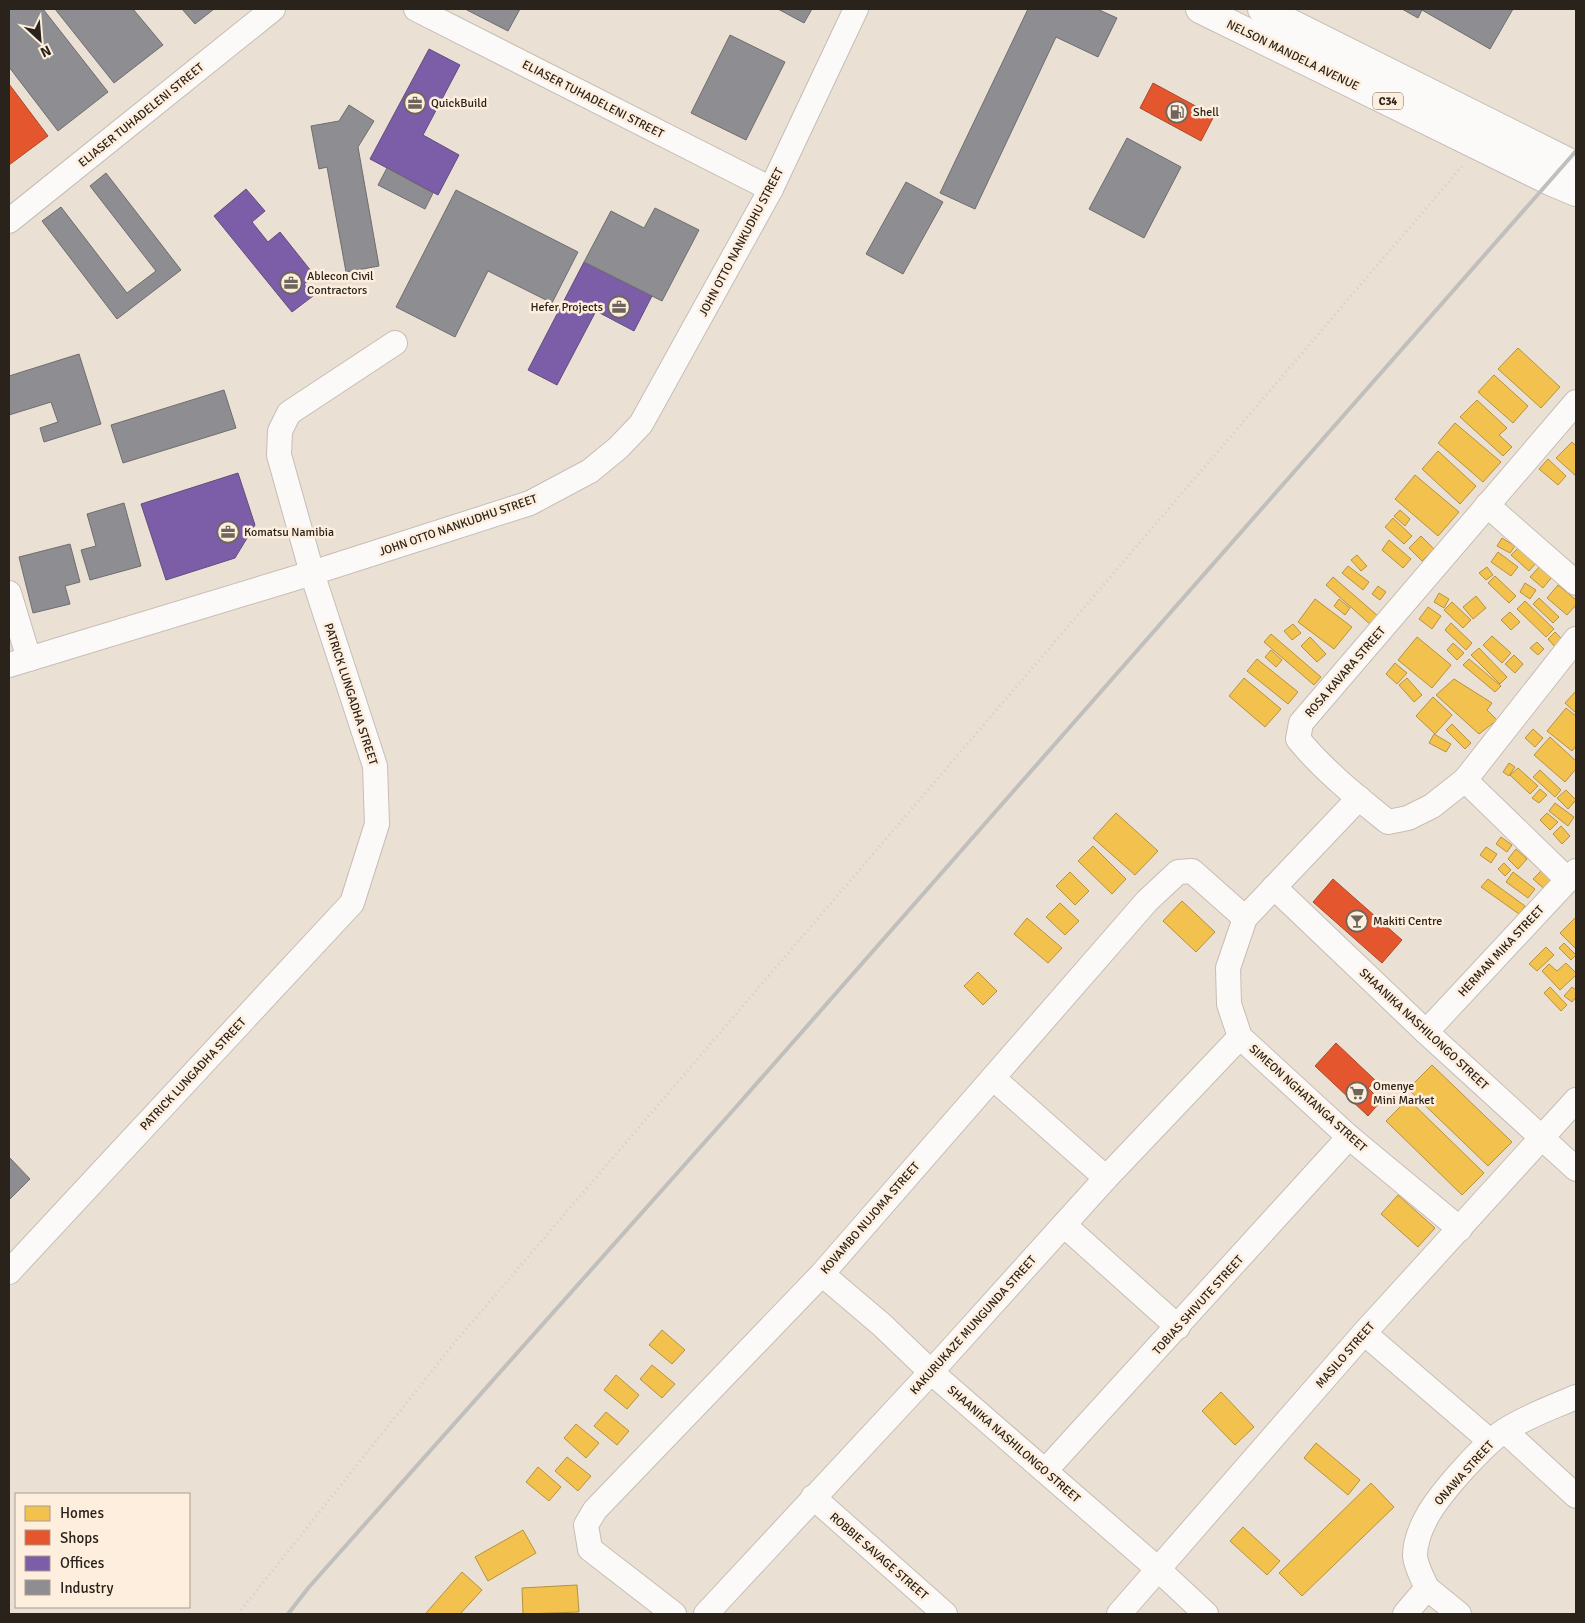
<svg xmlns="http://www.w3.org/2000/svg" width="1585" height="1623" font-family="Signika,sans-serif">
  <rect width="100%" height="100%" fill="#ebe0d4"/>
  <g fill="#f2c14e" stroke="#b6923f">
    <polygon points="1518,348 1560,387 1541,408 1498,369"/>
    <polygon points="1494,375 1528,406 1513,423 1478,392"/>
    <polygon points="1477,400 1507,428 1499,435 1512,447 1503,456 1460,417"/>
    <polygon points="1455,423 1501,462 1483,482 1438,443"/>
    <polygon points="1572,442 1576,446 1576,476 1556,458"/>
    <polygon points="1438,451 1476,486 1460,504 1422,469"/>
    <polygon points="1548,459 1566,476 1558,485 1539,469"/>
    <polygon points="1415,475 1459,512 1438,536 1395,499"/>
    <polygon points="1400,510 1410,519 1405,526 1394,516"/>
    <polygon points="1393,518 1412,536 1404,544 1385,527"/>
    <polygon points="1421,536 1434,549 1422,561 1409,548"/>
    <polygon points="1502,538 1515,546 1510,553 1497,546"/>
    <polygon points="1389,540 1411,559 1403,568 1382,550"/>
    <polygon points="1519,547 1536,563 1529,571 1511,555"/>
    <polygon points="1498,552 1518,567 1511,576 1491,562"/>
    <polygon points="1357,555 1367,566 1361,571 1351,560"/>
    <polygon points="1348,566 1369,582 1363,590 1342,573"/>
    <polygon points="1540,566 1552,577 1543,588 1530,577"/>
    <polygon points="1487,567 1493,575 1486,580 1479,573"/>
    <polygon points="1495,576 1516,596 1509,603 1488,583"/>
    <polygon points="1333,577 1378,616 1371,625 1326,585"/>
    <polygon points="1525,583 1536,590 1530,599 1520,592"/>
    <polygon points="1558,585 1576,600 1576,605 1567,615 1547,598"/>
    <polygon points="1378,586 1386,592 1380,600 1372,594"/>
    <polygon points="1439,593 1449,599 1444,608 1434,602"/>
    <polygon points="1476,596 1486,608 1473,619 1463,607"/>
    <polygon points="1539,598 1559,617 1553,623 1533,604"/>
    <polygon points="1315,599 1352,627 1334,649 1298,622"/>
    <polygon points="1339,599 1350,608 1345,615 1334,606"/>
    <polygon points="1525,601 1554,629 1546,637 1517,609"/>
    <polygon points="1452,602 1471,620 1463,628 1444,610"/>
    <polygon points="1428,607 1441,616 1432,629 1419,619"/>
    <polygon points="1510,612 1520,622 1511,630 1501,620"/>
    <polygon points="1451,623 1472,643 1466,650 1445,630"/>
    <polygon points="1293,624 1301,633 1292,640 1284,631"/>
    <polygon points="1555,632 1563,640 1555,647 1548,639"/>
    <polygon points="1271,634 1321,677 1314,685 1264,642"/>
    <polygon points="1492,636 1511,653 1502,663 1483,645"/>
    <polygon points="1310,637 1326,654 1317,662 1301,646"/>
    <polygon points="1417,637 1451,665 1432,688 1398,660"/>
    <polygon points="1537,642 1544,649 1538,655 1530,648"/>
    <polygon points="1453,643 1464,653 1457,660 1447,650"/>
    <polygon points="1479,648 1507,677 1500,684 1471,655"/>
    <polygon points="1271,650 1282,660 1276,667 1265,657"/>
    <polygon points="1514,655 1523,664 1515,673 1505,664"/>
    <polygon points="1257,659 1298,692 1288,704 1247,671"/>
    <polygon points="1469,659 1501,686 1495,692 1463,665"/>
    <polygon points="1395,663 1407,673 1397,684 1386,674"/>
    <polygon points="1244,678 1281,709 1265,727 1229,696"/>
    <polygon points="1407,678 1422,695 1414,702 1399,685"/>
    <polygon points="1454,679 1492,703 1487,710 1497,720 1479,734 1436,695"/>
    <polygon points="1576,691 1576,713 1565,703"/>
    <polygon points="1433,697 1452,715 1435,734 1416,716"/>
    <polygon points="1566,708 1576,716 1576,746 1572,751 1547,731"/>
    <polygon points="1452,724 1471,743 1465,749 1446,730"/>
    <polygon points="1533,729 1543,738 1535,747 1525,738"/>
    <polygon points="1434,734 1451,744 1446,752 1429,743"/>
    <polygon points="1550,737 1576,761 1576,769 1565,782 1534,755"/>
    <polygon points="1509,763 1515,767 1509,776 1503,772"/>
    <polygon points="1518,768 1538,786 1530,794 1510,775"/>
    <polygon points="1540,770 1561,790 1555,797 1533,777"/>
    <polygon points="1540,789 1547,795 1539,803 1532,798"/>
    <polygon points="1566,790 1576,800 1568,809 1557,798"/>
    <polygon points="1555,803 1574,817 1568,826 1549,811"/>
    <polygon points="1116,813 1158,851 1135,875 1093,838"/>
    <polygon points="1547,813 1558,822 1550,830 1540,820"/>
    <polygon points="1561,826 1570,836 1562,844 1553,834"/>
    <polygon points="1501,837 1512,845 1507,852 1496,844"/>
    <polygon points="1093,846 1126,879 1112,894 1078,861"/>
    <polygon points="1486,847 1497,854 1491,863 1480,855"/>
    <polygon points="1516,849 1527,859 1518,869 1508,859"/>
    <polygon points="1504,863 1511,870 1505,876 1498,869"/>
    <polygon points="1541,871 1556,884 1549,893 1533,879"/>
    <polygon points="1070,872 1089,891 1075,905 1056,886"/>
    <polygon points="1513,872 1535,889 1528,898 1506,882"/>
    <polygon points="1488,879 1525,906 1519,914 1481,887"/>
    <polygon points="1182,901 1215,932 1196,952 1163,921"/>
    <polygon points="1060,903 1079,921 1065,935 1046,917"/>
    <polygon points="1576,917 1576,949 1560,933"/>
    <polygon points="1027,918 1062,948 1048,963 1014,934"/>
    <polygon points="1564,943 1576,955 1571,960 1559,948"/>
    <polygon points="1546,947 1554,955 1537,971 1529,964"/>
    <polygon points="1566,963 1576,973 1576,975 1560,990 1542,971 1549,964 1557,971"/>
    <polygon points="978,972 997,991 983,1005 964,986"/>
    <polygon points="1550,987 1567,1005 1561,1011 1544,993"/>
    <polygon points="1572,987 1576,990 1576,997 1572,1002 1564,996"/>
    <polygon points="1432,1065 1512,1142 1488,1166 1408,1089"/>
    <polygon points="1408,1099 1484,1173 1462,1195 1386,1121"/>
    <polygon points="1398,1195 1435,1228 1418,1247 1381,1214"/>
    <polygon points="662,1330 685,1350 672,1364 649,1345"/>
    <polygon points="652,1365 675,1384 662,1398 640,1379"/>
    <polygon points="616,1375 639,1395 627,1409 604,1390"/>
    <polygon points="1221,1392 1254,1427 1235,1445 1202,1411"/>
    <polygon points="606,1412 629,1431 617,1445 594,1426"/>
    <polygon points="576,1424 599,1443 586,1458 564,1438"/>
    <polygon points="1316,1443 1360,1480 1348,1495 1304,1458"/>
    <polygon points="567,1457 591,1476 578,1491 555,1471"/>
    <polygon points="538,1467 561,1487 549,1501 526,1482"/>
    <polygon points="1371,1483 1394,1507 1302,1596 1279,1573"/>
    <polygon points="1243,1527 1280,1561 1267,1575 1230,1541"/>
    <polygon points="523,1530 536,1553 488,1581 475,1557"/>
    <polygon points="462,1572 482,1590 460,1614 427,1614 426,1613"/>
    <polygon points="577,1585 579,1612 523,1614 522,1588"/>
  </g>
  <g fill="#e4572e" stroke="#ac4728">
    <polygon points="1153,83 1214,116 1201,141 1140,108"/>
    <polygon points="9,84 48,136 9,165"/>
    <polygon points="1333,879 1402,940 1382,963 1313,902"/>
    <polygon points="1336,1043 1376,1081 1368,1088 1381,1101 1368,1116 1315,1066"/>
  </g>
  <g fill="#7b5ea7" stroke="#634c7d">
    <polygon points="429,49 460,65 423,135 459,155 438,195 370,159"/>
    <polygon points="246,189 265,211 252,222 268,242 280,232 315,276 304,284 313,296 292,312 214,216"/>
    <polygon points="584,262 652,296 634,331 596,311 557,385 528,370"/>
    <polygon points="238,473 255,525 235,558 166,580 141,504"/>
  </g>
  <g fill="#8d8d92" stroke="#6f6d6e">
    <polygon points="9,9 43,9 108,92 58,131 9,67"/>
    <polygon points="55,9 133,9 163,45 114,83"/>
    <polygon points="182,9 214,9 195,24"/>
    <polygon points="465,9 520,9 508,31"/>
    <polygon points="778,9 812,9 804,23"/>
    <polygon points="1028,9 1097,9 1117,18 1098,57 1056,37 975,209 940,193"/>
    <polygon points="1402,9 1513,9 1490,49 1422,10 1418,18"/>
    <polygon points="730,35 785,62 746,140 691,113"/>
    <polygon points="349,105 374,121 358,147 379,266 346,272 327,167 319,169 311,126 339,121"/>
    <polygon points="1127,138 1181,167 1144,238 1089,209"/>
    <polygon points="387,168 433,193 425,209 378,185"/>
    <polygon points="106,173 181,270 117,319 42,221 61,207 127,293 156,271 90,186"/>
    <polygon points="906,182 943,202 903,274 866,254"/>
    <polygon points="456,190 578,252 552,303 488,271 455,337 396,307"/>
    <polygon points="655,208 699,230 662,301 584,262 611,211 644,228"/>
    <polygon points="79,354 101,424 44,442 40,428 58,422 51,402 9,415 9,376"/>
    <polygon points="224,390 236,428 123,463 111,425"/>
    <polygon points="124,503 141,566 90,580 81,550 96,546 87,514"/>
    <polygon points="70,544 80,582 65,586 70,604 33,613 19,557"/>
    <polygon points="9,1157 30,1179 9,1200"/>
  </g>
  <g fill="none" stroke-linecap="round" stroke-linejoin="round">
    <g stroke="#c6bdb4" stroke-width="26">
      <g id="minor">
        <polyline points="416,9 771,189"/>
        <polyline points="9,221 273,9"/>
        <path d="M1576,402L1301,723L1298,739C1324,771 1357,797 1388,822L1408,818L1432,806L1465,780L1576,639"/>
        <polyline points="1487,505 1576,583"/>
        <polyline points="9,593 29,659"/>
        <polyline points="9,665 312,573 530,503 590,471 618,448 641,424 771,189 856,9"/>
        <polyline points="1465,780 1568,880"/>
        <polyline points="1359,798 1245,918 1228,968 1229,1004 1240,1037 1349,1137 1460,1229"/>
        <polyline points="1274,887 1426,1032 1576,1169"/>
        <polyline points="1426,1032 1576,871"/>
        <polyline points="993,1078 1106,1178"/>
        <polyline points="1064,1225 1178,1327"/>
        <polyline points="9,1272 352,903 377,824 375,766 312,573 279,455 280,431 289,413 395,343"/>
        <polyline points="822,1274 882,1325 931,1372 1159,1570 1206,1614"/>
        <polyline points="1364,1333 1490,1441"/>
        <polyline points="1505,1431 1576,1496"/>
        <polyline points="1045,1471 1349,1137"/>
        <polyline points="813,1497 945,1614"/>
        <polyline points="1427,1588 1459,1614"/>
        <polyline points="674,1614 590,1549 586,1525 595,1510 822,1274 1147,901 1178,872 1192,871 1245,918"/>
        <polyline points="706,1614 931,1372 1106,1178 1240,1037"/>
        <polyline points="1119,1614 1364,1333 1576,1100"/>
        <path d="M1405,1614L1427,1588C1423,1579 1416,1567 1415,1556C1415,1542 1422,1525 1429,1513C1443,1490 1482,1446 1504,1431C1527,1416 1551,1408 1576,1397"/>
      </g>
    </g>
    <g stroke="#c6bdb4" stroke-width="30">
      <g id="major">
        <polyline points="1200,9 1550,181 1576,192"/>
        <polyline points="1262,9 1576,166"/>
      </g>
    </g>
    <polyline stroke="#d1cecb" stroke-width="3" stroke-dasharray="1 4" stroke-linecap="butt" points="238,1614 456,1341 1464,164"/>
    <use href="#minor" stroke="#fcfaf9" stroke-width="24"/>
    <use href="#major" stroke="#fcfaf9" stroke-width="28"/>
    <polyline stroke="#c1bfbc" stroke-width="4" points="288,1614 309,1587 736,1107 1576,151"/>
  </g>
  <defs>
    <g id="office-ring" transform="scale(1.125)"><circle r="9.5" fill="#feeedd" stroke="#6e655c" stroke-width="1.5"/><path d="M-6-3h4V-5.5h4V-3h4V5H-6ZM-1-4.5V-3h2v-1.5ZM-6 0V1H6V0Z" fill="#6e655c"/></g>
    <g id="fuel-ring" transform="scale(1.125)"><circle r="9.5" fill="#feeedd" stroke="#6e655c" stroke-width="1.5"/><path d="M-5.5-6h7V0h2V4h1.3V-2.5L3-4.5l.8-.8L6-3V5H2.5V1h-1V6h-7ZM-4.2-4.7v3.2H.2V-4.7Z" fill="#6e655c"/></g>
    <g id="bar-ring" transform="scale(1.125)"><circle r="9.5" fill="#feeedd" stroke="#6e655c" stroke-width="1.5"/><path d="M-6-5H6L.8 .8V4.5H3.5V6h-7V4.5H-.8V.8Z" fill="#6e655c"/></g>
    <g id="supermarket-ring" transform="scale(1.125)"><circle r="9.5" fill="#feeedd" stroke="#6e655c" stroke-width="1.5"/><path d="M-6-5.5h2.5l.6 2H6L4.5 2H-2.5L-4.4-4H-6ZM-1.5 3.2a1.3 1.3 0 1 0 .1 0ZM3 3.2a1.3 1.3 0 1 0 .1 0Z" fill="#6e655c"/></g>
  </defs>
  <g fill-rule="evenodd">
    <use href="#office-ring" x="415" y="103"/>
    <use href="#fuel-ring" x="1177" y="112"/>
    <use href="#office-ring" x="291" y="283"/>
    <use href="#office-ring" x="619" y="307"/>
    <use href="#office-ring" x="228" y="532"/>
    <use href="#bar-ring" x="1357" y="921"/>
    <use href="#supermarket-ring" x="1357" y="1093"/>
  </g>
  <g text-anchor="middle" stroke-width="5" stroke-linejoin="round" paint-order="stroke">
    <rect fill="#feeedd" stroke="#6a6055" stroke-width="1" x="1373" y="92.5" width="30" height="17" rx="4"/>
    <g font-size="11" font-weight="bold" fill="#2a231b">
      <text x="1388" y="105">C34</text>
    </g>
    <g font-size="12" fill="#2a231b" stroke="#feeedd">
      <text transform="translate(1293 55) rotate(26)" y="4">NELSON MANDELA AVENUE</text>
      <text transform="translate(593 99) rotate(27)" y="4">ELIASER TUHADELENI STREET</text>
      <text transform="translate(141 115) rotate(-39)" y="4">ELIASER TUHADELENI STREET</text>
      <text transform="translate(741 242) rotate(-62)" y="4">JOHN OTTO NANKUDHU STREET</text>
      <text transform="translate(458 525) rotate(-19)" y="4">JOHN OTTO NANKUDHU STREET</text>
      <text transform="translate(1345 672) rotate(-49)" y="4">ROSA KAVARA STREET</text>
      <text transform="translate(351 694) rotate(72)" y="4">PATRICK LUNGADHA STREET</text>
      <text transform="translate(1501 951) rotate(-47)" y="4">HERMAN MIKA STREET</text>
      <text transform="translate(1424 1029) rotate(43)" y="4">SHAANIKA NASHILONGO STREET</text>
      <text transform="translate(193 1074) rotate(-47)" y="4">PATRICK LUNGADHA STREET</text>
      <text transform="translate(1308 1098) rotate(42)" y="4">SIMEON NGHATANGA STREET</text>
      <text transform="translate(870 1218) rotate(-49)" y="4">KOVAMBO NUJOMA STREET</text>
      <text transform="translate(1198 1305) rotate(-48)" y="4">TOBIAS SHIVUTE STREET</text>
      <text transform="translate(973 1325) rotate(-48)" y="4">KAKURUKAZE MUNGUNDA STREET</text>
      <text transform="translate(1345 1355) rotate(-49)" y="4">MASILO STREET</text>
      <text transform="translate(1014 1444) rotate(41)" y="4">SHAANIKA NASHILONGO STREET</text>
      <text transform="translate(1464 1473) rotate(-48)" y="4">ONAWA STREET</text>
      <text transform="translate(879 1556) rotate(41)" y="4">ROBBIE SAVAGE STREET</text>
    </g>
    <g font-size="12" fill="#2a231b" stroke="#feeedd" text-anchor="start">
      <text x="431" y="107">QuickBuild</text>
      <text x="1193" y="116">Shell</text>
      <text x="307" y="280">Ablecon Civil<tspan x="307" dy="14">Contractors</tspan></text>
      <text x="603" y="311" text-anchor="end">Hefer Projects</text>
      <text x="244" y="536">Komatsu Namibia</text>
      <text x="1373" y="925">Makiti Centre</text>
      <text x="1373" y="1090">Omenye<tspan x="1373" dy="14">Mini Market</tspan></text>
    </g>
  </g>
  <rect width="1585" height="1623" fill="none" stroke="#2a231b" stroke-width="20"/>
  <rect x="15" y="1493" width="175" height="115" fill="#feeedd" stroke="#a99d8f"/>
  <rect x="25" y="1506" width="25" height="15" fill="#f2c14e" stroke="#a99d8f"/>
  <text x="60" y="1518" font-size="15" fill="#2a231b">Homes</text>
  <rect x="25" y="1530" width="25" height="15" fill="#e4572e" stroke="#a99d8f"/>
  <text x="60" y="1543" font-size="15" fill="#2a231b">Shops</text>
  <rect x="25" y="1556" width="25" height="15" fill="#7b5ea7" stroke="#a99d8f"/>
  <text x="60" y="1568" font-size="15" fill="#2a231b">Offices</text>
  <rect x="25" y="1580" width="25" height="15" fill="#8d8d92" stroke="#a99d8f"/>
  <text x="60" y="1593" font-size="15" fill="#2a231b">Industry</text>
  <g transform="translate(40 40) rotate(154)" stroke="#feeedd" stroke-width="4" paint-order="stroke">
  <path d="M0-4L9 19L0 12L-9 19Z" fill="#2a231b"/>
  <text y="-8" font-size="14" font-weight="bold" text-anchor="middle" fill="#2a231b">N</text>
  </g>
</svg>
